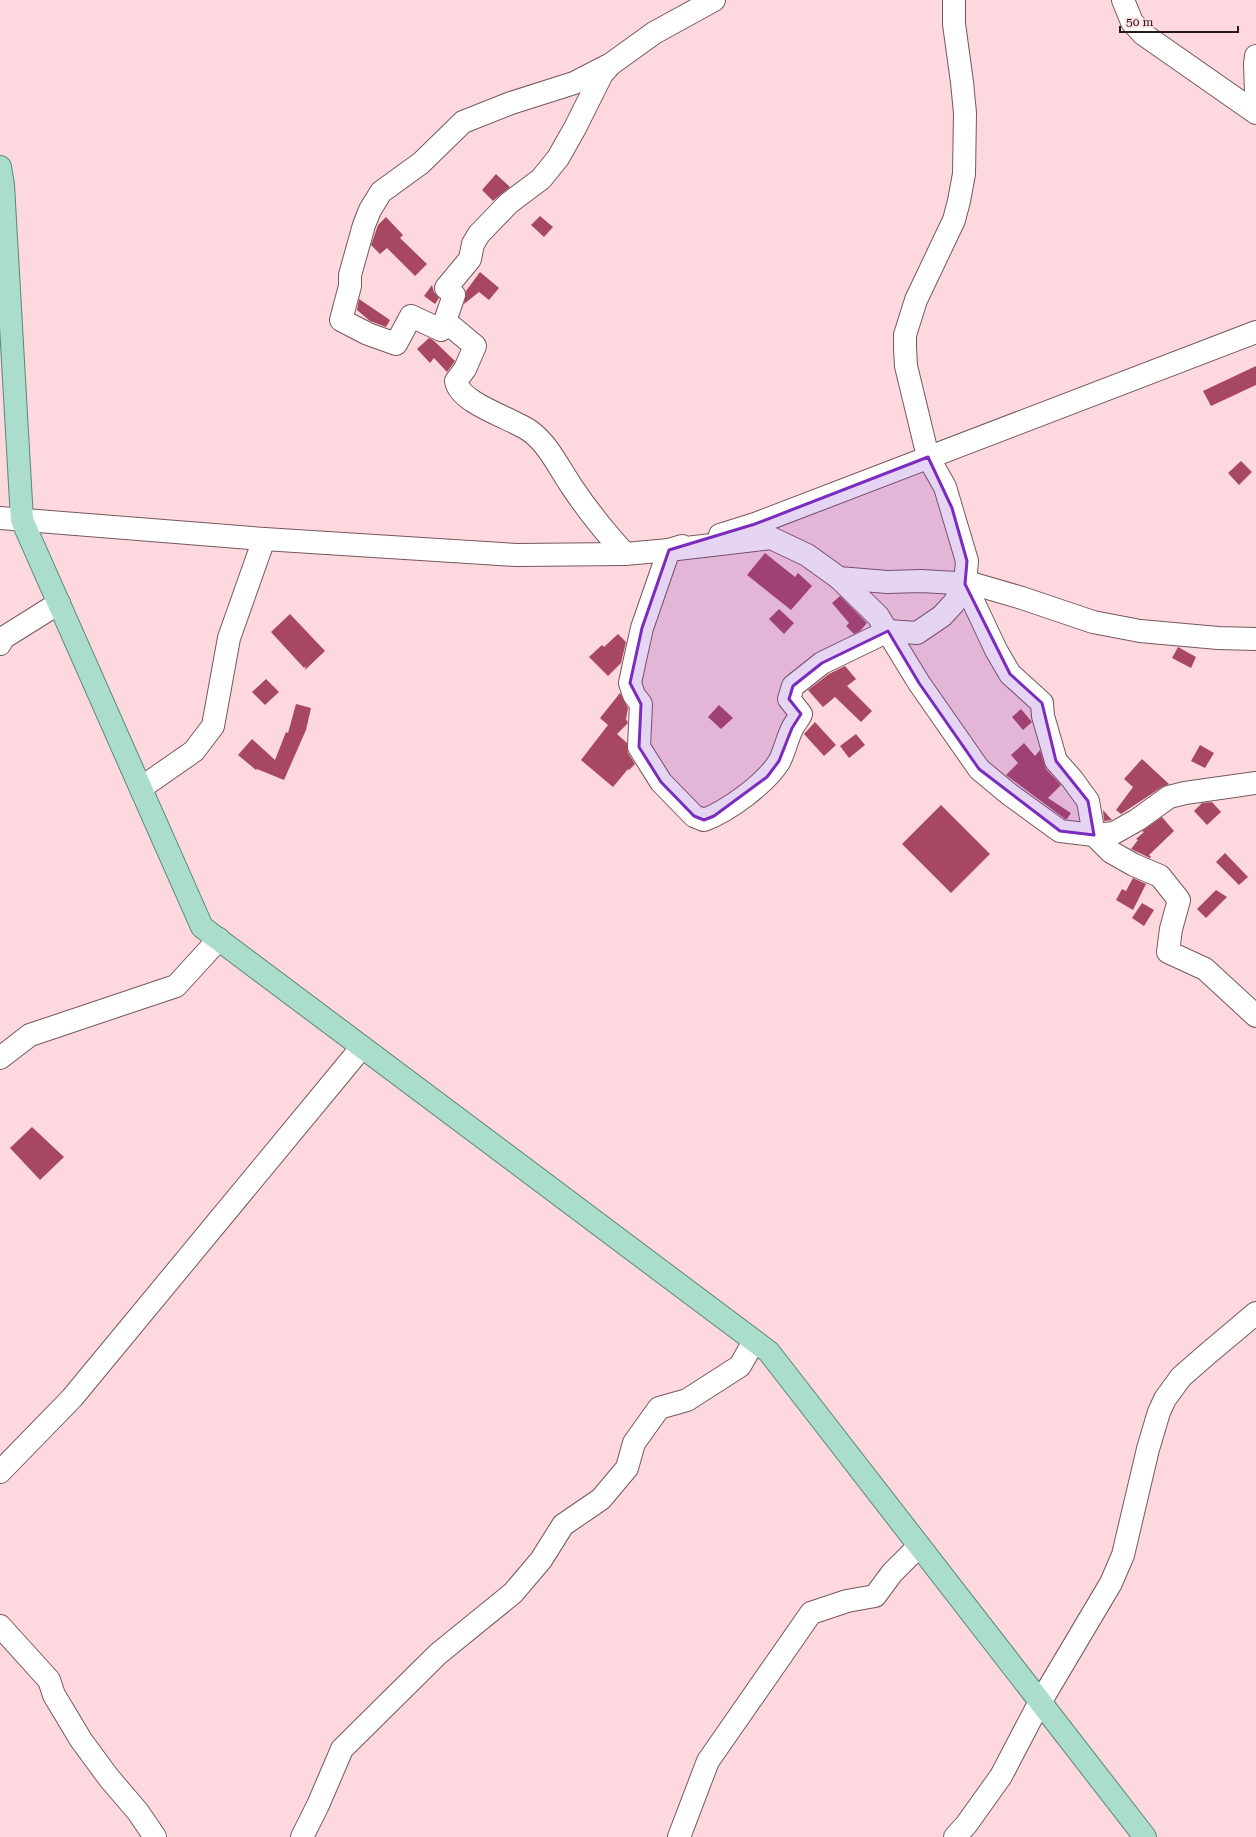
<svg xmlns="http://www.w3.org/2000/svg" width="1256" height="1837" font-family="'Roboto Serif',serif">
  <rect width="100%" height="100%" fill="#fdd9df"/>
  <g fill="#a84761">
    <polygon points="496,174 510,187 493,201 482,190"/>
    <polygon points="540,216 553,227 544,237 531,225"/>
    <polygon points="386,217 403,235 400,238 427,264 415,276 387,248 380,254 371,245 378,225"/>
    <polygon points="480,272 499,288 489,300 479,292 464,304 466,291"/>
    <polygon points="432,285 434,292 439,298 435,304 424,296"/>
    <polygon points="359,299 390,320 386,327 370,321 357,310"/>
    <polygon points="429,338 433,340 455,361 447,372 434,358 430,363 417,349"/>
    <polygon points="1256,366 1256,385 1211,406 1203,391"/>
    <polygon points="1241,461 1252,472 1239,485 1228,473"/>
    <polygon points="765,553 795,577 798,573 812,586 791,610 747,575"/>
    <polygon points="840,596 867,623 860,631 854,634 846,626 849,623 832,603"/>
    <polygon points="779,609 794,623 784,634 769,619"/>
    <polygon points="290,614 325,651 305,670 306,666 304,668 271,632"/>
    <polygon points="618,634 626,642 621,663 608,676 589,657 602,645 604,647"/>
    <polygon points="1178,647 1196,657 1191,668 1172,658"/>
    <polygon points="845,666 856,679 847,686 872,711 861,722 835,697 823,707 808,690 829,674"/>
    <polygon points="266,679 279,692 265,705 252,692"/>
    <polygon points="620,693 628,708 626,719 628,723 617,734 627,743 628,753 635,764 629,770 628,769 613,787 581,760 608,725 600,718"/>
    <polygon points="296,704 311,708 306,730 284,780 257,769 256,770 238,755 252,739 275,760 286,732 288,733"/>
    <polygon points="719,705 733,718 721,729 708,717"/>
    <polygon points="1021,709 1032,722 1023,730 1012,717"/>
    <polygon points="815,722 836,745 824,756 804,734"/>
    <polygon points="856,734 865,745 849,758 840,746"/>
    <polygon points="1024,743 1035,756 1040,750 1046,769 1061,785 1048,798 1071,813 1067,819 1065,819 1006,775 1018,763 1011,755"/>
    <polygon points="1200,745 1214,753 1205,768 1191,761"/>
    <polygon points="1142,759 1169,784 1162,787 1121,814 1116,810 1133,787 1124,779"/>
    <polygon points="1212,802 1221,812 1207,825 1194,811 1202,803"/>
    <polygon points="941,805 990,854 951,893 902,844"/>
    <polygon points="1103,810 1112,820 1104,821"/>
    <polygon points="1162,817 1174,831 1149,855 1151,857 1150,858 1131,849 1138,840 1136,839 1144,832 1142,831"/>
    <polygon points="1225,853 1248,877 1239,885 1216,862"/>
    <polygon points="1133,878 1146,884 1133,910 1116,900 1122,889 1126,891"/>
    <polygon points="1216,890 1227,897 1206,918 1197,909"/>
    <polygon points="1142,903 1154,910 1144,926 1132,918"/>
    <polygon points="32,1127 64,1157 40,1180 10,1148"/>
  </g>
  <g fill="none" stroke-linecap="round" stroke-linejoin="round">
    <g stroke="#76575d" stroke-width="24">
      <g id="minor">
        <path d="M954,0V24L962,82L965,113L964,174L959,201L954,220L916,300L905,335V348L906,366L928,457L945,487L967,561L965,584L954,603L942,616L917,633L888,631L822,663L793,686L789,699L801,714C799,719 795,723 793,727C787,738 785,751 779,762C765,784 728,811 704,820L694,816L661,782L639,747L641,704L634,695L630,683L634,664L642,628L669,550L771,538L807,555L839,578L887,582L921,581L974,584L1022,598L1093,622L1140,631L1218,638L1256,639"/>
        <polyline points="1123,0 1132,22 1143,34 1256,113"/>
        <polyline points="1256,56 1255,64 1256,93"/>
        <polyline points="445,321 441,330 411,316 396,344 368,334 341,320 350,286 350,275 364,225 370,210 381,192 421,163 463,122 511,103 574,83 607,66"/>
        <polyline points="0,518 264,539 516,555 625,554 669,550 682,546"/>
        <polyline points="720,535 755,524 1256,332"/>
        <path d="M625,554C606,533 588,511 572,487C559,468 549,445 530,431C512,418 460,404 456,381L465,369L475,346L445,321L454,295L446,288L470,259L473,244L479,234L509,203L541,179L558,158L575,128L602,74L611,64L654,33L714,0"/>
        <polyline points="839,578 878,616 919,683 979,769 1009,794 1060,831 1094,835 1114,833 1137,820 1169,797 1185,793 1256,783"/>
        <polyline points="965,584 996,650 1010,674 1042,703 1043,716 1056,761 1072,779 1088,801 1094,835 1111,852 1134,865 1160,876 1179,900 1171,929 1168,952 1205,969 1256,1016"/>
        <polyline points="0,644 3,638 59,603"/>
        <polyline points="141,788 194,751 213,726 229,638 264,539"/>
        <polyline points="0,1058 30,1035 176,986 219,939"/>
        <polyline points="0,1472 72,1398 362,1047"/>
        <polyline points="0,1626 49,1680 54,1695 81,1740 109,1778 138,1812 155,1837"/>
        <polyline points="302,1837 318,1805 342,1749 438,1654 513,1593 541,1560 563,1525 601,1499 627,1468 634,1443 659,1408 687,1400 740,1366 754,1341"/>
        <polyline points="679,1837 708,1761 811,1613 847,1601 875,1596 892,1573 919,1546"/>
        <polyline points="955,1837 966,1825 1001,1776 1035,1711 1111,1583 1123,1555 1148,1449 1159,1412 1165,1399 1181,1377 1205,1356 1256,1313"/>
      </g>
    </g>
    <g stroke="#578977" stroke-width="24">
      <polyline id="major" points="0,167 3,185 22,520 202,927 769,1352 1145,1837"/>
    </g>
    <use href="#minor" stroke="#fff" stroke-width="22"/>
    <use href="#major" stroke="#aaddcb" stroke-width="22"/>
  </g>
  <path fill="#7b2cbf" fill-opacity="0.2" stroke="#7b2cbf" stroke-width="3" stroke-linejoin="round" d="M928,457L952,508L967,561L965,584L1010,674L1042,703L1056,761L1088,801L1094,835L1060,831L979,769L919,683L888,631L822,663L793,686L789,699L801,714L792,728L779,761L767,777L714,816L704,820L694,816L661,782L639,747L641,704L630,683L642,628L669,550L755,524Z"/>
  <path d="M1120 26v6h118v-6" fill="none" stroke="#26191c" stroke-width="2"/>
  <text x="1126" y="26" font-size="12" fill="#26191c" stroke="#fdd9df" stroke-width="3" paint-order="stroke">50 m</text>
</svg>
